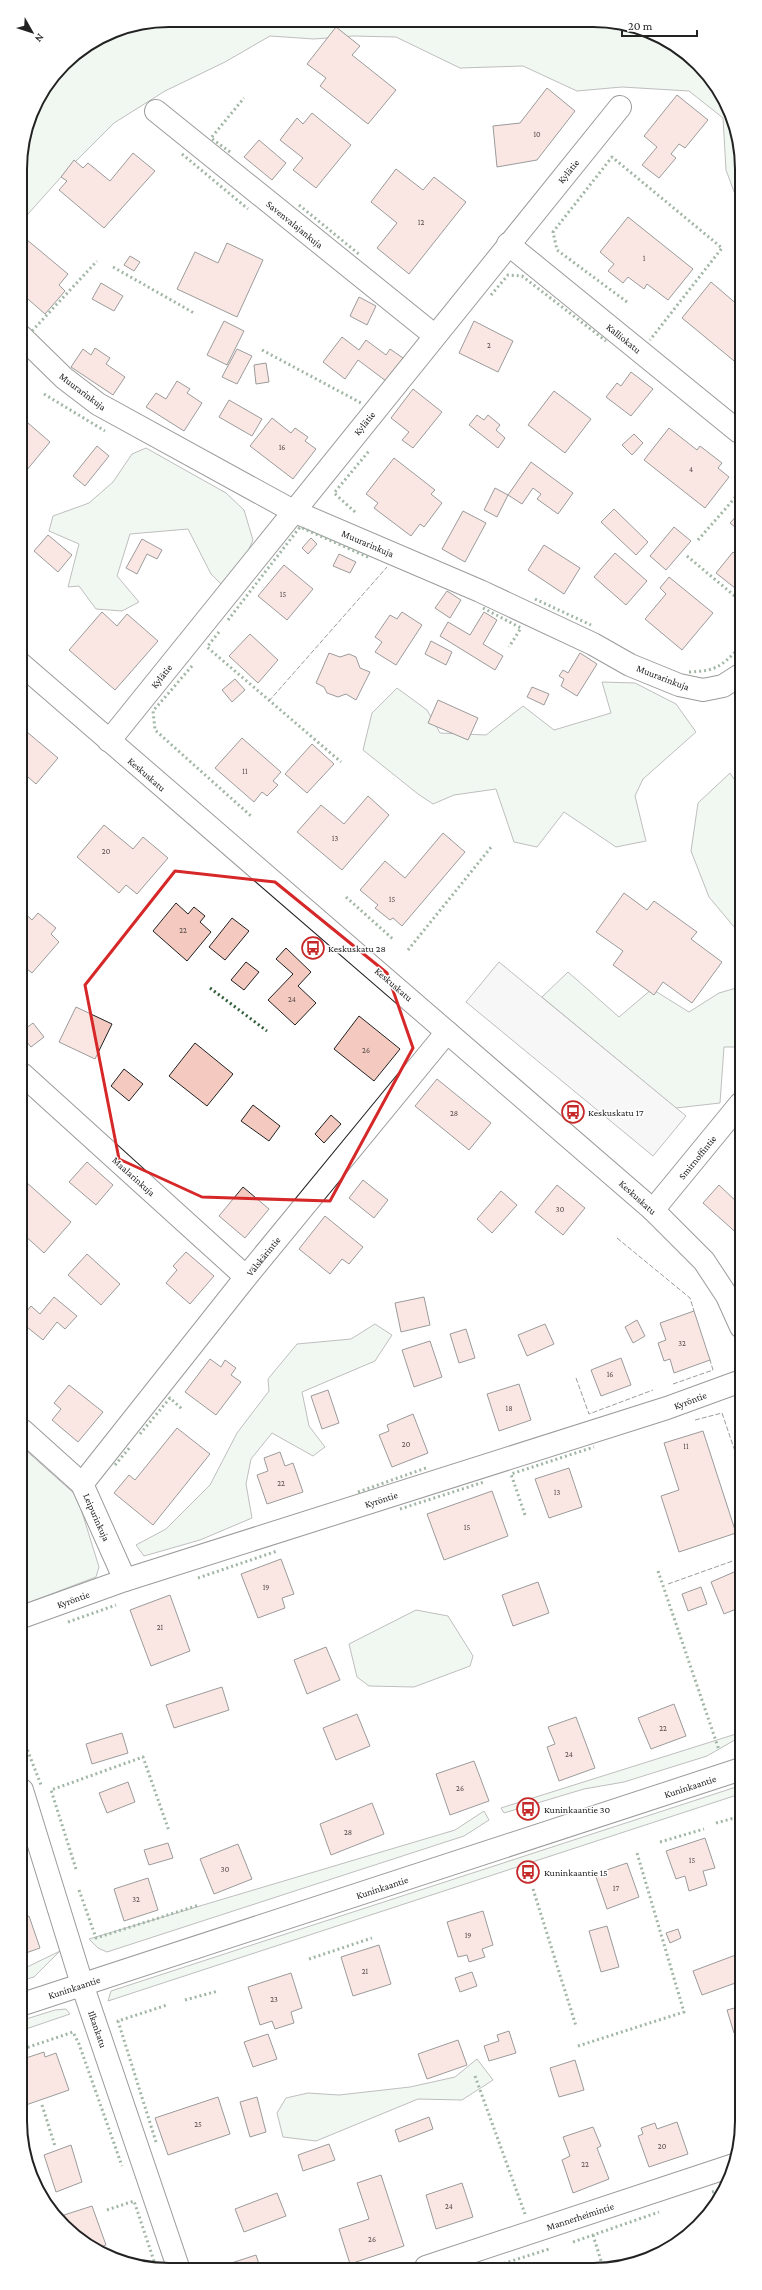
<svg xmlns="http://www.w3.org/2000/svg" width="762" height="2290" font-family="'Crimson Pro',serif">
  <rect width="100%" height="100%" fill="#fff"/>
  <g fill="#e0efe3" stroke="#6f6f6f">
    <polygon points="169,20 623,23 667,40 698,63 722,95 739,139 739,205 726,170 723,118 689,91 622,87 577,91 523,66 460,68 396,37 353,36 314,39 270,36 225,62 165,91 114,123 70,167 20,223 20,159 35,103 70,57 112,31"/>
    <polygon points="146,448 226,493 244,510 253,540 240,570 221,584 211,574 188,529 130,534 117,576 139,602 122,611 96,609 79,586 68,587 79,544 49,531 53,516 89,503 113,482 132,454"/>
    <polygon points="602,682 635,683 676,704 696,732 643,779 635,796 646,841 616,847 564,812 537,847 514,842 496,789 454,795 433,804 418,794 363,750 372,713 397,688 427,710 440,733 486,735 523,706 554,730 611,713"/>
    <polygon points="730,773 740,788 740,934 709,897 691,851 698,803"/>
    <polygon points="568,972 619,1017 652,989 689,1012 719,993 740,987 740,1047 724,1047 720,1103 676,1108 542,997"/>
    <polygon points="375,1324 392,1335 375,1361 302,1392 309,1426 325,1447 313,1456 272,1433 251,1459 246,1484 252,1518 200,1540 144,1556 136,1545 166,1529 210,1485 237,1433 269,1391 268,1379 297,1344 351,1339"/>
    <polygon points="22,1447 77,1496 99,1567 96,1577 22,1605"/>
    <polygon points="416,1610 448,1616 473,1656 470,1666 414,1687 369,1686 357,1677 349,1644"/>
    <polygon points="736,1734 740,1737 707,1756 624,1782 584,1789 504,1813 501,1808"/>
    <polygon points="736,1787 737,1795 108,2001 111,1991"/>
    <polygon points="484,1811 489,1820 464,1836 107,1952 98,1948 89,1939 455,1830"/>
    <polygon points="60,1951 34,1977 23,1980 23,1969"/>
    <polygon points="66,2009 70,2014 23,2030 23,2020 55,2010"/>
    <polygon points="477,2059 493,2080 462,2100 418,2099 316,2141 283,2137 277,2113 286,2098 308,2093 339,2095 410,2087 455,2077"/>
  </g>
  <polygon fill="#ededed" stroke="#6f6f6f" points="499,962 686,1116 653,1156 466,1002"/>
  <g fill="#f3c9c0" stroke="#222">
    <polygon points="336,27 360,46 352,55 396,90 368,124 320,86 326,78 307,64"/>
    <polygon points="547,88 575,111 537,160 497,167 493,126 520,123"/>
    <polygon points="677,95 708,120 685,148 679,144 671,154 676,158 659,178 642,165 657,147 644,136"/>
    <polygon points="312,113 351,145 316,188 293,170 303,158 280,140 297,118 303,124"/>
    <polygon points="259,140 286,163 272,180 244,157"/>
    <polygon points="133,153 155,171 104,228 59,190 67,181 61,177 74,160 83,168 88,163 110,181"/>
    <polygon points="396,169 423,190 434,177 466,202 409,274 377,248 397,223 371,202"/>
    <polygon points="628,217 693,269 668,300 647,284 644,289 628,277 623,283 608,271 614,264 600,252"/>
    <polygon points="20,234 68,274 59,285 65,291 45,314 21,293"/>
    <polygon points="227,243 263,260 237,317 177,289 195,252 218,263"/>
    <polygon points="130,256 140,262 134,271 124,265"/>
    <polygon points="711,282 739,306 739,365 682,318"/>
    <polygon points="101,283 123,296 114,311 92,299"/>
    <polygon points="359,297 376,306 367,325 350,316"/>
    <polygon points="224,321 244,331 227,365 207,355"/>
    <polygon points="474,321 513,341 498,372 459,353"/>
    <polygon points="342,337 359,350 366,340 386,355 390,349 403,358 386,381 358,360 345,379 323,362"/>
    <polygon points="95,348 110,358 106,364 125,377 113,395 71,367 83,349 91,355"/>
    <polygon points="237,349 252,356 237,384 222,377"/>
    <polygon points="266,363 269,382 256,384 254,365"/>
    <polygon points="631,372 653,389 631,416 606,397 617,383 621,386"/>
    <polygon points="177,381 190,389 187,393 202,403 184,431 146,407 156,393 166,399"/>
    <polygon points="413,389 442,412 413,448 402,440 409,432 391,418"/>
    <polygon points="554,391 591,419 565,453 528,425"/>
    <polygon points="229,400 262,419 252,436 219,417"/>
    <polygon points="477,415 484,420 488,415 500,425 496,430 505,438 498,448 469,425"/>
    <polygon points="272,418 291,433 295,428 308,437 305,441 316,449 293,479 250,446"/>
    <polygon points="28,423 50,442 21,477 21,432"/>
    <polygon points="669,428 697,450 700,446 722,463 718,468 729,477 705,508 644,460"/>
    <polygon points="634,434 643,443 632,455 622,445"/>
    <polygon points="97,446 109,456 85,486 73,476"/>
    <polygon points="394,458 435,490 431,494 442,503 424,527 420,524 411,536 374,508 378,503 366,494"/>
    <polygon points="531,462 573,493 558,514 537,499 541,494 533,488 522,504 508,495"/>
    <polygon points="495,488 508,495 497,517 484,510"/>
    <polygon points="614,509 648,542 636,555 601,522"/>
    <polygon points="463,511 486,523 465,562 442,549"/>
    <polygon points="740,512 740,531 730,523"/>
    <polygon points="674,527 691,541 666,570 650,556"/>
    <polygon points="48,535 72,555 58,572 34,551"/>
    <polygon points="311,538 317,544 308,554 302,548"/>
    <polygon points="142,539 162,550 157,559 147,554 137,574 126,568"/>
    <polygon points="544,545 580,568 564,594 528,570"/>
    <polygon points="733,552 740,557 740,592 716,573"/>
    <polygon points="615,553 647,581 626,605 594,577"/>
    <polygon points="339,554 356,562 350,573 333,566"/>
    <polygon points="284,565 313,589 287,620 258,596"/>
    <polygon points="669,577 713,613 682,650 645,619 666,594 660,588"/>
    <polygon points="447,591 461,600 450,618 435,608"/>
    <polygon points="102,612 117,626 127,614 158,641 115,690 69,650"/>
    <polygon points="402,612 422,625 396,665 375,652 382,642 375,637 390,615 397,619"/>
    <polygon points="484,612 497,620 483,644 503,656 495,670 440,636 448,622 470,635"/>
    <polygon points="250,634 278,660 258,683 229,656"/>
    <polygon points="431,641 452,652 446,665 425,654"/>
    <polygon points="329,653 340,657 349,654 356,657 360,668 370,672 356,700 346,694 338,697 327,693 324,687 316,683"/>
    <polygon points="580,653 597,664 577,696 561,686 564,679 559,676 563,670 568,673"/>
    <polygon points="235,679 245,690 232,702 222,690"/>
    <polygon points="532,687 549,694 544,705 527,697"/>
    <polygon points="438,700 478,718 468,740 428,723"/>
    <polygon points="27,732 58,758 36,784 21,771 21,739"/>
    <polygon points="242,738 281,772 273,781 278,785 267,796 262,792 254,802 215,768"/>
    <polygon points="312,744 334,764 307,793 285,774"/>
    <polygon points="368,796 389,815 342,870 297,832 321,805 344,824"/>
    <polygon points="104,825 133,849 143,837 168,858 137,894 126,885 119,893 77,857"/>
    <polygon points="443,833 465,852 402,926 393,918 390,920 375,908 378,905 360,890 385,861 405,878"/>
    <polygon points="624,893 647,910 654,901 697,932 691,939 722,962 692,1003 663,982 654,995 613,965 623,951 596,932"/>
    <polygon points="176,903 188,914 194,907 205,916 200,922 211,932 187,961 153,931"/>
    <polygon points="21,910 32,920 38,913 56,928 51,934 59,942 32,973 21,964"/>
    <polygon points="232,918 249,931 225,960 209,947"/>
    <polygon points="286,948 311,972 298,986 316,1003 295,1025 268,1000 293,974 276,959"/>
    <polygon points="246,962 259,972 244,990 231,980"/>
    <polygon points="76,1007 112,1024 95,1059 59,1042"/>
    <polygon points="359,1016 400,1049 374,1081 334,1049"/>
    <polygon points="33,1023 44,1037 31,1047 21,1035 21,1032"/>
    <polygon points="195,1043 233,1074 207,1106 169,1076"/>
    <polygon points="124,1069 143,1084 129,1101 111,1086"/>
    <polygon points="437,1079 491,1123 469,1150 415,1106"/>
    <polygon points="253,1105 280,1126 269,1141 241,1121"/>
    <polygon points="331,1115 341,1124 324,1143 315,1134"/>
    <polygon points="87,1162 113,1185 96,1205 69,1182"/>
    <polygon points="363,1180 388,1200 374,1218 349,1198"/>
    <polygon points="26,1182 71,1222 44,1253 22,1233 22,1187"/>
    <polygon points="557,1185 585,1208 563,1235 535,1212"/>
    <polygon points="719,1185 740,1205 741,1237 703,1203"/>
    <polygon points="243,1187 269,1209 245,1238 219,1216"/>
    <polygon points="501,1191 517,1205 492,1233 477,1219"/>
    <polygon points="325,1216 363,1247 349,1264 342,1259 330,1274 299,1249"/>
    <polygon points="186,1252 214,1276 190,1304 166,1283 177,1270 173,1266"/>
    <polygon points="87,1254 120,1284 101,1305 68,1275"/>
    <polygon points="54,1297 77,1316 65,1329 57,1322 43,1340 22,1323 22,1317 31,1306 40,1314"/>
    <polygon points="424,1297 430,1325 401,1332 395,1303"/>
    <polygon points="694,1311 710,1360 674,1373 670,1359 664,1361 658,1343 666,1340 660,1323"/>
    <polygon points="637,1320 645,1336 633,1343 625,1327"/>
    <polygon points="545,1324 554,1344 527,1356 518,1335"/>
    <polygon points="466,1329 475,1358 459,1363 450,1334"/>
    <polygon points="430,1341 442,1377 414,1387 402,1350"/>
    <polygon points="621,1358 631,1385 601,1396 591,1370"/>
    <polygon points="210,1359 221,1367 225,1360 236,1368 231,1375 241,1382 216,1415 185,1392"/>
    <polygon points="519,1384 531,1420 499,1431 487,1394"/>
    <polygon points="69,1385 103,1412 78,1442 52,1420 61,1409 54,1403"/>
    <polygon points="328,1390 339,1423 322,1429 311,1396"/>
    <polygon points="413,1414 428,1453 392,1467 379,1435 389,1431 387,1425"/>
    <polygon points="177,1428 210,1454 153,1525 114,1493 129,1475 135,1480"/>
    <polygon points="703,1431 736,1533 679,1552 661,1496 679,1490 664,1443"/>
    <polygon points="280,1452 285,1466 293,1463 303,1492 267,1504 257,1475 268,1471 264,1458"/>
    <polygon points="569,1468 582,1507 549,1518 535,1479"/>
    <polygon points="492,1491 508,1536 444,1560 427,1514"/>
    <polygon points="281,1559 294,1594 282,1598 285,1608 258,1618 241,1574"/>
    <polygon points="741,1569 741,1607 724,1614 711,1582"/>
    <polygon points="538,1582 549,1613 513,1626 502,1595"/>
    <polygon points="701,1587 707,1604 688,1611 682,1594"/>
    <polygon points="170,1595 190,1651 151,1666 130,1610"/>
    <polygon points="326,1647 340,1680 307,1694 294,1660"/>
    <polygon points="741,1682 741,1697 737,1683"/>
    <polygon points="222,1687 229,1710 174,1728 166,1705"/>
    <polygon points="674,1704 686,1736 651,1749 638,1718"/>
    <polygon points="357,1714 370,1746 336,1760 323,1728"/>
    <polygon points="576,1717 595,1768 559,1781 547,1747 555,1744 548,1727"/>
    <polygon points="122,1733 128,1753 92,1764 86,1744"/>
    <polygon points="474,1761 489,1801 450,1815 436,1774"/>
    <polygon points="128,1782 135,1802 107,1813 99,1793"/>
    <polygon points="372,1803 384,1834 331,1855 320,1824"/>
    <polygon points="705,1838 715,1868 703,1871 707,1885 689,1891 685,1876 676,1879 666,1851"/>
    <polygon points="168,1843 173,1858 149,1865 144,1850"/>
    <polygon points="238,1844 252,1879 214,1894 200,1859"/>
    <polygon points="627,1863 639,1897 607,1909 595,1874"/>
    <polygon points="148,1878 158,1910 124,1921 114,1889"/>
    <polygon points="483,1911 493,1945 482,1949 485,1957 469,1962 467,1955 458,1957 447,1922"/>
    <polygon points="29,1916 40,1948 23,1954 23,1918"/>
    <polygon points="607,1926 619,1967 601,1972 589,1931"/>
    <polygon points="678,1929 681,1938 670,1943 666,1933"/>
    <polygon points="379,1945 391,1984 353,1996 341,1957"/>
    <polygon points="741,1953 741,1981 702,1995 693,1971"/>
    <polygon points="472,1972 477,1986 460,1992 455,1978"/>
    <polygon points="291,1973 302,2008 291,2012 294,2023 275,2029 272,2021 260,2025 248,1987"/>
    <polygon points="742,2006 742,2030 734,2033 727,2010"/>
    <polygon points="509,2031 516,2053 489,2061 484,2046 499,2041 497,2035"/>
    <polygon points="268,2034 277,2059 253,2067 244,2042"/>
    <polygon points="458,2040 467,2065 427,2079 418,2054"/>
    <polygon points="44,2052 45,2057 56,2053 69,2090 23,2106 23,2059"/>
    <polygon points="575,2060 584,2090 559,2097 550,2068"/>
    <polygon points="218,2097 230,2134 168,2155 155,2118"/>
    <polygon points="257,2097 266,2132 250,2137 240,2102"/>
    <polygon points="429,2117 433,2129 399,2142 395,2130"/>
    <polygon points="677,2122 688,2154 649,2167 638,2136 643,2134 641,2128 655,2123 657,2129"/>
    <polygon points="593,2127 601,2146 597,2148 609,2179 573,2193 562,2160 570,2156 563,2137"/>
    <polygon points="329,2144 335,2160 303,2171 298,2155"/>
    <polygon points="71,2145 82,2182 56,2192 44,2155"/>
    <polygon points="381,2175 404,2246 350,2264 339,2229 369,2219 357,2183"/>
    <polygon points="462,2183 473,2217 436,2229 426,2195"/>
    <polygon points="277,2193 286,2216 244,2232 235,2209"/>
    <polygon points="92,2206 106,2245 95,2249 70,2231 64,2215"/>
    <polygon points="256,2255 260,2267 219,2267"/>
  </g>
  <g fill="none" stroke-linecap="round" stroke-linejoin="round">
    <g stroke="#222" stroke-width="24">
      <g id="minor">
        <polyline points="156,111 434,335"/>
        <polyline points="508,244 739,432"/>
        <polyline points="21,336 64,378 98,404 293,511 480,591 593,644 630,665 679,685 703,690 723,686 740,675"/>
        <polyline points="109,741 620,107"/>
        <polyline points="22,1074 246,1277"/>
        <polyline points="653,1210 740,1104"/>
        <polyline points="22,1430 82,1484 125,1580"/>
        <polyline points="82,1484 246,1277 447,1032"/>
        <polyline points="22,1617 125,1580 667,1408 741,1381"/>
        <polyline points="22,1790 82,1984 178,2267"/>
        <polyline points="426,2267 734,2165"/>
      </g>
    </g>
    <g stroke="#222" stroke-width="24">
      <g id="tertiary">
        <polyline points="21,664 653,1210 704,1261 727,1296 741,1327"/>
        <polyline points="23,2004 741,1769"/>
      </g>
    </g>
    <use href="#minor" stroke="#fff" stroke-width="22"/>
    <use href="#tertiary" stroke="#fff" stroke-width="22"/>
    <g stroke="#2f5e38" stroke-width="3" stroke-dasharray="2 3" stroke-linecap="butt">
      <polyline points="230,152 211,138 244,98"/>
      <polyline points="182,154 248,209"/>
      <polyline points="299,205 360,255"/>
      <polyline points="113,267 194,313"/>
      <polyline points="491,295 508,275 522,276 606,341"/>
      <polyline points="627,302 557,250 553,232 612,157 722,248 650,340"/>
      <polyline points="32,331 97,261"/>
      <polyline points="262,350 363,404"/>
      <polyline points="44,394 105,431"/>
      <polyline points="355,512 334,493 369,451"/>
      <polyline points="698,540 740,492"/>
      <polyline points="687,556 736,597"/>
      <polyline points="535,599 591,625"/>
      <polyline points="483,608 521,628 509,647"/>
      <polyline points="228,620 300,527 370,558"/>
      <polyline points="219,632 207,647 341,762"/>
      <polyline points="192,666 153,711 155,730 251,816"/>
      <path d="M689,672C715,671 721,667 739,648"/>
      <polyline points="346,897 394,940"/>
      <polyline points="408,950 492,846"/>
      <polyline points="210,988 267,1031"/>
      <polyline points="140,1434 170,1398 183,1410"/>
      <polyline points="115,1465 131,1446"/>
      <polyline points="358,1492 426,1468"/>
      <polyline points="400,1509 484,1482"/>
      <polyline points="525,1515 511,1474 594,1447"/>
      <polyline points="658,1571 719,1750"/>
      <polyline points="198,1578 277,1551"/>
      <polyline points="68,1622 116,1605"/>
      <polyline points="22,1736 41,1785"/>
      <polyline points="716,1823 738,1817 741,1827"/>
      <polyline points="660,1842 704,1829"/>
      <polyline points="76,1869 51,1790 143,1757 169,1831"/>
      <polyline points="533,1889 576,2026"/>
      <polyline points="79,1890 96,1938 199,1905"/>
      <polyline points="309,1959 372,1938"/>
      <polyline points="185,2000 218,1991"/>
      <polyline points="578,2046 684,2012 637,1853"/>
      <polyline points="23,2049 73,2032 79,2044 122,2166"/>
      <polyline points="475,2076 525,2214"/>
      <polyline points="42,2105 55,2146"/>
      <polyline points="156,2142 118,2021 167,2005"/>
      <polyline points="712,2192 724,2189"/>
      <polyline points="107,2210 134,2201 156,2267"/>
      <polyline points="593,2235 603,2267"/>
      <polyline points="573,2242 659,2212"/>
      <polyline points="499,2265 549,2249"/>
    </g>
    <g stroke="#222" stroke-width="1" stroke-dasharray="5 2" stroke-linecap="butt">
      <polyline points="269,701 387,567"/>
      <polyline points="617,1238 690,1298 694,1311"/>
      <polyline points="576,1378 589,1414 653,1390"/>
      <polyline points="673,1384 713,1370 710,1360"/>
      <polyline points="695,1420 722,1413 741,1469"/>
      <polyline points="668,1584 741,1558"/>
    </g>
  </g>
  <path d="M0 0H762V2290H0ZM175,871L275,882L387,973L413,1048L330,1201L202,1197L119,1159L85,985Z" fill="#fff" fill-opacity=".55" fill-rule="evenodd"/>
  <path fill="none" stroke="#d62828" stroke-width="3" stroke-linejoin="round" d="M175,871L275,882L387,973L413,1048L330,1201L202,1197L119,1159L85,985Z"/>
  <defs>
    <g id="bus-ring" transform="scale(1.15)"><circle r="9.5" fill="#fff" stroke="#c62828" stroke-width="1.5"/><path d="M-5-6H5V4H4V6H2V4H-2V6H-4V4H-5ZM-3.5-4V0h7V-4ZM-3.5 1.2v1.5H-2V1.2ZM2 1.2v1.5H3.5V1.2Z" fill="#c62828"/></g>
  </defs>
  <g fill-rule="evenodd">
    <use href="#bus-ring" x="313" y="948"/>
    <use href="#bus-ring" x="573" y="1112"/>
    <use href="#bus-ring" x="528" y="1809"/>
    <use href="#bus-ring" x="528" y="1872"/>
  </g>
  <g text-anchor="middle" stroke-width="3" stroke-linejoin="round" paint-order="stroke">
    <g font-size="8" fill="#564c4a">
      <text x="537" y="137">10</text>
      <text x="421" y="225">12</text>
      <text x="644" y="261">1</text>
      <text x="489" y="348">2</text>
      <text x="282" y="450">16</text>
      <text x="691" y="472">4</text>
      <text x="283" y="597">15</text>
      <text x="245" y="774">11</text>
      <text x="335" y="841">13</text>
      <text x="106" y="854">20</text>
      <text x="392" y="902">15</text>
      <text x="183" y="933">22</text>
      <text x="292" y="1002">24</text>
      <text x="366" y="1053">26</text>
      <text x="454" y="1116">28</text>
      <text x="560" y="1212">30</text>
      <text x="682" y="1346">32</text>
      <text x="610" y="1377">16</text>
      <text x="509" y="1411">18</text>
      <text x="406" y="1447">20</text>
      <text x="686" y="1449">11</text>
      <text x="281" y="1486">22</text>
      <text x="557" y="1495">13</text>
      <text x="467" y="1530">15</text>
      <text x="266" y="1590">19</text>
      <text x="160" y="1630">21</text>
      <text x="663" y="1731">22</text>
      <text x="569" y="1757">24</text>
      <text x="460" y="1791">26</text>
      <text x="348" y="1835">28</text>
      <text x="692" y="1863">15</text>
      <text x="225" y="1872">30</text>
      <text x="616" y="1891">17</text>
      <text x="136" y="1902">32</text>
      <text x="468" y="1938">19</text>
      <text x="365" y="1974">21</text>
      <text x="274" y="2002">23</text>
      <text x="198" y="2127">25</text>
      <text x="662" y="2149">20</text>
      <text x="585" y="2167">22</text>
      <text x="449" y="2209">24</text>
      <text x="372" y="2242">26</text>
    </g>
    <g font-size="10" fill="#222" stroke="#fff">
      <text transform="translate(568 171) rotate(-51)" y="4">Kylätie</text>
      <text transform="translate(295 224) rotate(39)" y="4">Savenvalajankuja</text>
      <text transform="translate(624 338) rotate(39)" y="4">Kalliokatu</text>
      <text transform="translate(83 391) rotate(37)" y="4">Muurarinkuja</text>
      <text transform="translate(364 423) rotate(-51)" y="4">Kylätie</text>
      <text transform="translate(368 543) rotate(23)" y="4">Muurarinkuja</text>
      <text transform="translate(161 676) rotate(-52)" y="4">Kylätie</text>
      <text transform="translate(663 677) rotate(21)" y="4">Muurarinkuja</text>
      <text transform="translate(147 774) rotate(41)" y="4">Keskuskatu</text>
      <text transform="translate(394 984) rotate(41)" y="4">Keskuskatu</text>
      <text transform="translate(697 1157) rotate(-51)" y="4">Smirnoffintie</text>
      <text transform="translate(134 1176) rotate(42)" y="4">Maalarinkuja</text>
      <text transform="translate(638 1197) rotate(42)" y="4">Keskuskatu</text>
      <text transform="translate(263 1256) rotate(-51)" y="4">Välskärintie</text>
      <text transform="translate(690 1400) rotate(-21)" y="4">Kyröntie</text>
      <text transform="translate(381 1499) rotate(-18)" y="4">Kyröntie</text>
      <text transform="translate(97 1517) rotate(66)" y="4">Leipurinkuja</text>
      <text transform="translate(73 1599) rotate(-20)" y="4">Kyröntie</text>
      <text transform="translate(690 1786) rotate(-18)" y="4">Kuninkaantie</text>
      <text transform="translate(382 1887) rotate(-18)" y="4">Kuninkaantie</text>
      <text transform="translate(74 1987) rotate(-18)" y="4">Kuninkaantie</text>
      <text transform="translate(98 2029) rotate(71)" y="4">Ilkankatu</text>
      <text transform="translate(580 2216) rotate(-18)" y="4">Mannerheimintie</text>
    </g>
    <g font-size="10" fill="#222" stroke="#fff" text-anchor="start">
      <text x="328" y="952">Keskuskatu 28</text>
      <text x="588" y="1116">Keskuskatu 17</text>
      <text x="544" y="1813">Kuninkaantie 30</text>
      <text x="544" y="1876">Kuninkaantie 15</text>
    </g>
  </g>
  <path d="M0 0H762V2290H0ZM169 27H593A142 142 0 0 1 735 169V2121A142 142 0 0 1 593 2263H169A142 142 0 0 1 27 2121V169A142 142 0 0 1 169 27Z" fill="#fff" fill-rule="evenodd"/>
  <path fill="none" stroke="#222" stroke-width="2" d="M169 27H593A142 142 0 0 1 735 169V2121A142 142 0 0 1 593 2263H169A142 142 0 0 1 27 2121V169A142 142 0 0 1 169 27Z"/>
  <g transform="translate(32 32) rotate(129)" stroke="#ffffff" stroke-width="3" paint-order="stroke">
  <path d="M0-3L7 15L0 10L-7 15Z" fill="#222222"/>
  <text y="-6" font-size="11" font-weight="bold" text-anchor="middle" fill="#222222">N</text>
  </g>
  <path d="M622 30v6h75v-6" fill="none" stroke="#222222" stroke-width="2"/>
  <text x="628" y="30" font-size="12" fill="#222222" stroke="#ffffff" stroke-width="3" paint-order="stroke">20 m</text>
</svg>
